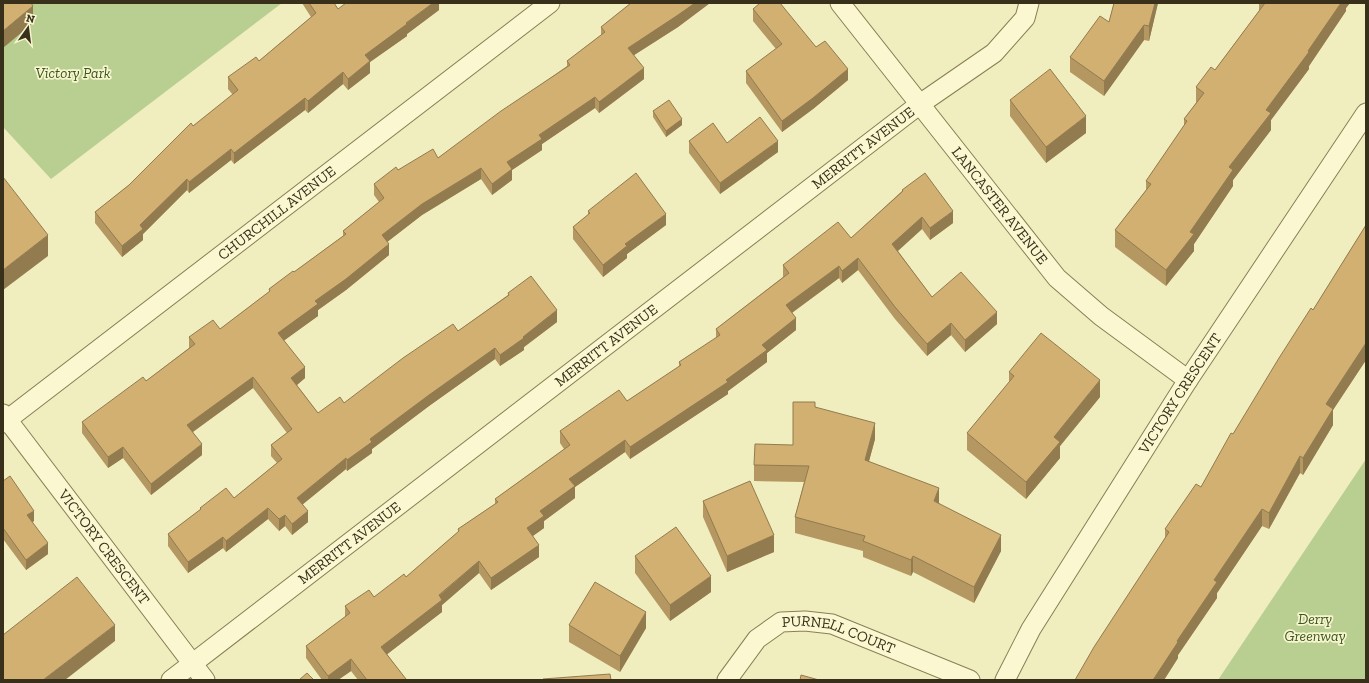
<svg xmlns="http://www.w3.org/2000/svg" width="1369" height="683" font-family="'Zilla Slab',serif">
  <rect width="100%" height="100%" fill="#f0edbe"/>
  <g fill="#b9cf91">
    <polygon points="3,3 282,3 51,179 3,127"/>
    <polygon points="1366,459 1366,680 1218,680"/>
  </g>
  <g fill="none" stroke-linecap="round" stroke-linejoin="round">
    <g stroke="#8a7e56" stroke-width="21">
      <g id="minor">
        <path id="s1" d="M840,3L1057,278L1101,316L1188,380"/>
        <path id="s2" d="M3,414L205,680"/>
        <path id="s3" d="M3,423L550,3"/>
        <path id="s4" d="M171,680L920,104L994,53L1025,18L1029,3"/>
        <path id="s5" d="M727,680L757,639L781,622L805,621L832,624L970,680"/>
        <path id="s6" d="M1005,680L1031,629L1188,380L1366,113"/>
      </g>
    </g>
    <use href="#minor" stroke="#fbf8d1" stroke-width="19"/>
  </g>
  <g fill="#b49761">
    <polygon points="302,3 334,3 338,9 439,3 439,10 407,34 407,36 370,62 370,73 348,90 343,84 308,113 305,110 234,164 231,160 189,193 187,190 143,234 143,240 122,257 95,223 95,212 129,185 193,126 233,95 228,89 228,77 259,61 311,17"/>
    <polygon points="631,3 710,3 678,27 634,55 644,79 599,113 595,108 542,144 542,150 512,170 512,180 492,195 481,179 422,215 387,242 389,255 346,290 318,310 318,316 284,340 305,378 297,385 318,413 344,403 458,331 508,295 508,293 557,322 524,347 524,350 500,366 495,359 429,406 372,449 372,453 347,471 346,469 303,504 308,522 292,535 285,526 279,531 268,519 226,552 223,548 188,573 168,546 168,534 200,510 200,508 234,498 277,463 271,456 271,445 287,433 253,388 193,432 202,455 151,495 123,458 108,468 82,433 82,422 146,381 189,348 189,337 220,329 269,292 269,289 294,272 343,236 343,231 379,202 374,195 374,184 398,170 438,158 567,66 567,61 601,35 601,27"/>
    <polygon points="1114,3 1158,3 1149,41 1144,40 1104,96 1070,72 1070,57 1109,22"/>
    <polygon points="1259,3 1350,3 1346,8 1346,11 1309,66 1309,69 1271,120 1271,130 1233,180 1233,186 1194,244 1194,251 1166,286 1115,247 1115,230 1146,190 1146,181 1184,126 1184,119 1196,103 1196,87 1215,70 1259,11"/>
    <polygon points="753,9 816,47 848,80 813,109 782,132 746,83 746,71 776,49 753,21"/>
    <polygon points="1010,100 1086,133 1046,163 1010,116"/>
    <polygon points="653,111 682,125 666,137 653,117"/>
    <polygon points="689,141 727,143 778,152 720,194 689,153"/>
    <polygon points="902,190 953,223 930,240 922,229 898,251 932,297 997,324 965,352 951,335 927,356 895,319 858,270 842,283 839,278 792,313 796,330 767,353 767,362 728,391 728,394 630,459 625,452 575,487 575,498 544,521 544,528 533,536 539,557 491,590 479,573 442,605 442,612 387,654 406,680 358,680 351,671 338,680 322,680 306,658 306,646 345,617 345,606 374,597 406,577 458,532 458,529 495,504 495,499 564,449 560,443 560,431 627,401 679,367 679,362 716,338 716,329 783,277 783,265 851,238 902,191"/>
    <polygon points="588,211 666,225 627,254 627,258 603,277 573,239 573,227 588,215"/>
    <polygon points="1366,225 1366,360 1333,410 1333,425 1303,475 1300,473 1269,529 1262,526 1217,593 1217,598 1178,655 1178,658 1164,680 1075,680 1165,538 1165,529 1201,487 1233,434 1313,310"/>
    <polygon points="1009,372 1100,397 1060,446 1060,458 1026,499 967,450 967,433 1009,383"/>
    <polygon points="815,407 875,439 869,461 939,503 1001,551 974,603 913,572 911,576 863,557 863,551 795,533 795,517 804,482 754,481 754,465 793,445"/>
    <polygon points="3,481 34,521 32,522 48,554 26,570 3,539"/>
    <polygon points="703,501 774,552 727,572 703,517"/>
    <polygon points="635,556 711,592 670,621 635,573"/>
    <polygon points="569,625 646,628 620,672 569,642"/>
  </g>
  <g fill="#927b4f">
    <polygon points="433,3 439,3 439,10 407,34 407,36 370,62 370,73 348,90 348,79 365,55"/>
    <polygon points="695,3 710,3 678,27 628,59 628,48"/>
    <polygon points="1155,3 1158,3 1149,41 1149,26"/>
    <polygon points="1341,3 1350,3 1346,8 1346,11 1309,66 1309,69 1271,120 1271,130 1233,180 1233,186 1194,244 1194,251 1166,286 1166,270 1190,232 1229,167 1266,110"/>
    <polygon points="33,6 33,23 3,48 3,31"/>
    <polygon points="1144,25 1144,40 1104,96 1104,81"/>
    <polygon points="644,68 644,79 599,113 599,102"/>
    <polygon points="848,69 848,80 813,109 782,132 782,121"/>
    <polygon points="343,72 343,84 308,113 308,101"/>
    <polygon points="595,97 595,108 542,144 542,150 512,170 512,180 492,195 492,184 507,162 539,135"/>
    <polygon points="305,98 305,110 234,164 234,153"/>
    <polygon points="1086,116 1086,133 1046,163 1046,147"/>
    <polygon points="682,119 682,125 666,137 666,131"/>
    <polygon points="778,141 778,152 720,194 720,183"/>
    <polygon points="231,149 231,160 189,193 189,182"/>
    <polygon points="481,168 481,179 422,215 382,246 382,235 422,204"/>
    <polygon points="187,179 187,190 143,234 143,240 122,257 122,246 140,225"/>
    <polygon points="953,211 953,223 930,240 930,228"/>
    <polygon points="666,214 666,225 627,254 627,258 603,277 603,265 625,244"/>
    <polygon points="922,217 922,229 892,256 892,244"/>
    <polygon points="48,235 48,256 3,290 3,270"/>
    <polygon points="389,244 389,255 346,290 318,310 318,316 278,345 278,333 315,301"/>
    <polygon points="858,258 858,270 842,283 842,271"/>
    <polygon points="839,266 839,278 786,317 786,305"/>
    <polygon points="557,310 557,322 524,347 524,350 500,366 500,355 523,337"/>
    <polygon points="997,312 997,324 965,352 965,340"/>
    <polygon points="796,318 796,330 767,353 767,362 728,391 728,394 630,459 630,447"/>
    <polygon points="951,323 951,335 927,356 927,344"/>
    <polygon points="1366,343 1366,360 1333,410 1333,425 1303,475 1303,458 1326,404"/>
    <polygon points="495,348 495,359 429,406 372,449 372,453 347,471 347,460 370,439 429,395"/>
    <polygon points="305,367 305,378 291,390 291,378"/>
    <polygon points="253,377 253,388 187,436 187,425"/>
    <polygon points="1100,380 1100,397 1060,446 1060,458 1026,499 1026,482 1054,437"/>
    <polygon points="875,423 875,439 865,476 865,460"/>
    <polygon points="625,440 625,452 575,487 575,498 544,521 544,528 527,540 527,528 540,511 569,479"/>
    <polygon points="202,444 202,455 151,495 151,484"/>
    <polygon points="123,447 123,458 108,468 108,457"/>
    <polygon points="1300,456 1300,473 1269,529 1269,513"/>
    <polygon points="346,458 346,469 297,509 297,498"/>
    <polygon points="939,488 939,504 934,501"/>
    <polygon points="268,508 268,519 226,552 226,541"/>
    <polygon points="1262,509 1262,526 1217,593 1217,598 1178,655 1178,658 1164,680 1153,680 1177,641 1214,580"/>
    <polygon points="34,511 34,521 27,526 27,515"/>
    <polygon points="308,511 308,522 292,535 292,524"/>
    <polygon points="285,515 285,526 279,531 279,519"/>
    <polygon points="774,535 774,552 727,572 727,556"/>
    <polygon points="1001,535 1001,551 974,603 974,587"/>
    <polygon points="223,537 223,548 188,573 188,562"/>
    <polygon points="48,543 48,554 26,570 26,560"/>
    <polygon points="539,545 539,557 491,590 491,578"/>
    <polygon points="913,556 913,572 911,576 911,560"/>
    <polygon points="479,561 479,573 442,605 442,612 381,659 381,647"/>
    <polygon points="711,576 711,592 670,621 670,605"/>
    <polygon points="646,612 646,628 620,672 620,656"/>
    <polygon points="115,625 115,641 65,680 43,680"/>
    <polygon points="351,659 351,671 338,680 328,680 328,676"/>
  </g>
  <g fill="#d1b071" stroke="#927b4f">
    <polygon points="3,3 31,3 33,6 3,31"/>
    <polygon points="309,3 334,3 338,9 346,3 433,3 406,23 407,24 365,55 370,61 348,79 343,72 308,101 305,98 234,153 231,149 189,182 187,179 140,225 143,229 122,246 95,212 129,185 191,123 193,126 238,90 228,77 256,57 259,61 316,13"/>
    <polygon points="631,3 695,3 678,15 628,48 644,68 599,102 595,97 539,135 542,139 507,162 512,169 492,184 481,168 422,204 382,235 389,244 346,279 315,301 318,304 278,333 305,367 291,378 318,413 340,397 344,403 403,358 453,324 458,331 509,295 508,293 531,276 557,310 523,337 524,338 500,355 495,348 429,395 370,439 372,442 347,460 346,458 297,498 308,511 292,524 285,515 279,519 268,508 226,541 223,537 188,562 168,534 201,509 200,508 226,488 234,498 282,459 271,445 292,429 253,377 187,425 202,444 151,484 123,447 108,457 82,422 143,377 146,381 195,344 189,337 213,320 220,329 270,291 269,289 293,271 294,272 346,234 343,231 384,198 374,184 396,167 398,170 433,149 438,158 501,111 570,65 567,61 605,32 601,27"/>
    <polygon points="760,3 780,3 816,47 825,41 848,69 813,98 782,121 746,71 782,44 753,9"/>
    <polygon points="1114,3 1155,3 1149,26 1144,25 1104,81 1070,57 1100,16 1109,22"/>
    <polygon points="1265,3 1341,3 1308,51 1309,52 1266,110 1271,113 1229,167 1233,170 1190,232 1194,234 1166,270 1115,230 1151,184 1146,181 1187,121 1184,119 1204,93 1196,87 1211,67 1215,70"/>
    <polygon points="1050,69 1086,116 1046,147 1010,100"/>
    <polygon points="669,100 682,119 666,131 653,111"/>
    <polygon points="760,117 778,141 720,183 689,141 713,123 727,143"/>
    <polygon points="636,173 666,214 625,244 627,246 603,265 573,227 590,213 588,211"/>
    <polygon points="925,173 953,211 930,228 922,217 892,244 932,297 961,272 997,312 965,340 951,323 927,344 895,307 858,258 842,271 839,266 786,305 796,318 762,345 767,350 726,380 728,382 630,447 625,440 569,479 575,486 540,511 544,516 527,528 539,545 491,578 479,561 439,595 442,600 381,647 406,679 404,680 367,680 351,659 328,676 306,646 350,613 345,606 369,590 374,597 404,574 406,577 459,531 458,529 498,502 495,499 570,445 560,431 619,390 627,401 681,365 679,362 720,335 716,329 789,273 783,265 838,222 851,238 903,191 902,190"/>
    <polygon points="3,177 48,235 3,270"/>
    <polygon points="1366,225 1366,343 1326,404 1333,409 1303,458 1300,456 1269,513 1262,509 1214,580 1217,582 1177,641 1178,642 1153,680 1075,680 1094,647 1169,532 1165,529 1196,484 1201,487 1231,433 1233,434 1279,358 1311,308 1313,310"/>
    <polygon points="1041,333 1100,380 1054,437 1060,442 1026,482 967,433 1014,376 1009,372"/>
    <polygon points="793,402 815,402 815,407 875,423 865,460 939,488 934,501 1001,535 974,587 913,556 911,560 863,541 865,536 795,517 809,466 754,465 755,444 793,445"/>
    <polygon points="10,476 34,511 27,515 48,543 26,560 3,528 3,481"/>
    <polygon points="750,481 774,535 727,556 703,501"/>
    <polygon points="676,527 711,576 670,605 635,556"/>
    <polygon points="77,577 115,625 43,680 3,680 3,635"/>
    <polygon points="595,582 646,612 620,656 569,625"/>
    <polygon points="307,673 314,680 299,680"/>
    <polygon points="610,674 611,680 543,680 543,679"/>
    <polygon points="801,675 819,680 800,680"/>
  </g>
  <g text-anchor="middle" stroke-width="3.5" stroke-linejoin="round" paint-order="stroke">
    <g font-size="15" font-style="italic" fill="#3c5620" stroke="#f7f5ce">
      <text x="73" y="78">Victory Park</text>
      <text x="1315" y="624">Derry<tspan x="1315" dy="17">Greenway</tspan></text>
    </g>
    <g font-size="15" fill="#38301b" stroke="#f7f5ce">
      <text dy="5" stroke="none"><textPath href="#s4" startOffset="873">MERRITT AVENUE</textPath></text>
      <text dy="5" stroke="none"><textPath href="#s1" startOffset="258">LANCASTER AVENUE</textPath></text>
      <text dy="5" stroke="none"><textPath href="#s3" startOffset="345">CHURCHILL AVENUE</textPath></text>
      <text dy="5" stroke="none"><textPath href="#s4" startOffset="549">MERRITT AVENUE</textPath></text>
      <text dy="5" stroke="none"><textPath href="#s6" startOffset="336">VICTORY CRESCENT</textPath></text>
      <text dy="5" stroke="none"><textPath href="#s4" startOffset="225">MERRITT AVENUE</textPath></text>
      <text dy="5" stroke="none"><textPath href="#s2" startOffset="167">VICTORY CRESCENT</textPath></text>
      <text dy="5" stroke="none"><textPath href="#s5" startOffset="140">PURNELL COURT</textPath></text>
    </g>
  </g>
  <rect width="1369" height="683" fill="none" stroke="#38301b" stroke-width="8"/>
  <g transform="translate(28 28) rotate(14)" stroke="#f7f5ce" stroke-width="3" paint-order="stroke">
  <path d="M0-3L7 15L0 10L-7 15Z" fill="#38301b"/>
  <text y="-6" font-size="11" font-weight="bold" text-anchor="middle" fill="#38301b">N</text>
  </g>
</svg>
